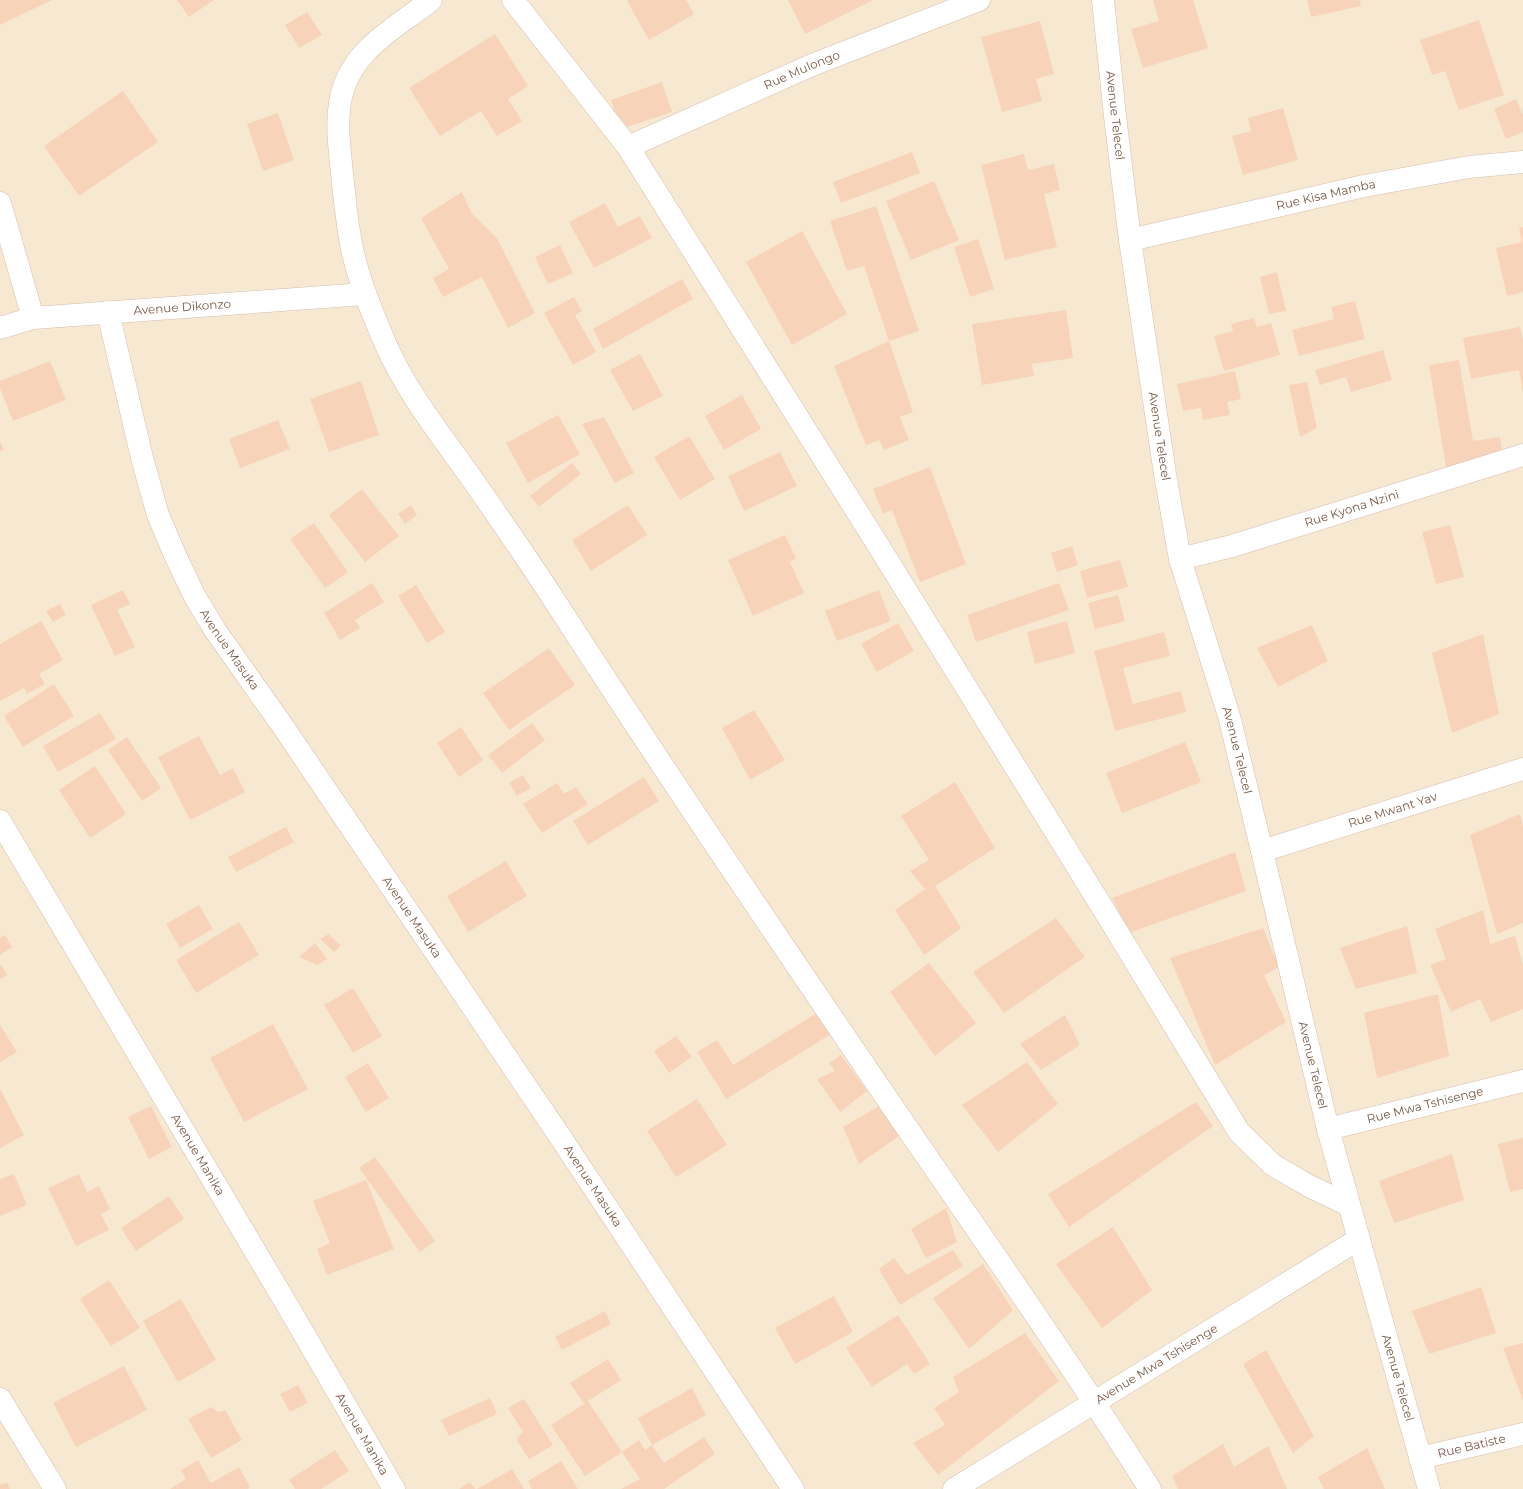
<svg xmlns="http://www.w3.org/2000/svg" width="1523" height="1489" font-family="Montserrat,sans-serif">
  <rect width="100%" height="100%" fill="#fff5e5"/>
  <rect fill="#f7e8d2" x="0" y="0" width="1523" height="1489"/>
  <g fill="#f7d4b9">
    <polygon points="0,0 52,0 0,25"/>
    <polygon points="177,0 214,0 189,17"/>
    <polygon points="629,0 686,0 694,14 649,40 627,1"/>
    <polygon points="788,0 873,0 805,34"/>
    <polygon points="1153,0 1193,0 1208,48 1143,68 1131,29 1159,21"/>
    <polygon points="1307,0 1359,0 1361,6 1311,17"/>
    <polygon points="307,12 322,35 299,48 285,25"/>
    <polygon points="1479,20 1504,95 1459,110 1445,71 1432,75 1420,40"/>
    <polygon points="1040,21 1054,74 1036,79 1042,101 1002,112 981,37"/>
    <polygon points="495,34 528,86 508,99 522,121 497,136 481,111 440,136 409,88"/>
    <polygon points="662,82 672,112 621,129 611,100"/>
    <polygon points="123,91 158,142 79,196 44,146"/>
    <polygon points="1516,99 1523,115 1523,132 1506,139 1494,109"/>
    <polygon points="1283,108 1298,160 1243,175 1232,136 1251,131 1248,118"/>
    <polygon points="278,113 294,160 263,171 247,124"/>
    <polygon points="912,152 920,173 841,203 833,182"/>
    <polygon points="1024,154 1028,170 1054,164 1060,190 1044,194 1057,247 1005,260 981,165"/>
    <polygon points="934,181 959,240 911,260 886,201"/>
    <polygon points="462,192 472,214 497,238 535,313 508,328 482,277 443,297 433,278 449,269 421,218"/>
    <polygon points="605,203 618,227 640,216 652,238 594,268 569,222"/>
    <polygon points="876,206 919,331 889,341 913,412 900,417 909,440 884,450 879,440 866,445 834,366 889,341 864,266 847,271 830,221"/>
    <polygon points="1523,227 1523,242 1522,242 1519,228"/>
    <polygon points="802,231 847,314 792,345 746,262"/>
    <polygon points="978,239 994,289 970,297 954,247"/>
    <polygon points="1523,242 1523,292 1507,296 1496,248"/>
    <polygon points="560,245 573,273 548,284 535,257"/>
    <polygon points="1277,272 1286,311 1269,314 1260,277"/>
    <polygon points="682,279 693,299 603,349 593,329"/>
    <polygon points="574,297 582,311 575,315 596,352 573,365 544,313"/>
    <polygon points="1355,301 1365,339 1299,356 1292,330 1334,319 1331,307"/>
    <polygon points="1066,310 1073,358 1032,364 1034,376 982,385 972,324"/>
    <polygon points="1254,318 1257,327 1271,323 1280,355 1224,371 1214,336 1233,331 1231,324"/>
    <polygon points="1520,327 1523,340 1523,393 1519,370 1471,379 1463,338"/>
    <polygon points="1383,350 1392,380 1351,392 1346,377 1320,385 1315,370"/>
    <polygon points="640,354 663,396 633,411 610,370"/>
    <polygon points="1459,360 1473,441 1500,437 1503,457 1446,467 1429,365"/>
    <polygon points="50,361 66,400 13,421 0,388 0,381"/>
    <polygon points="1235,371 1241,399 1227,402 1230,415 1203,420 1201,408 1183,411 1177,384"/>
    <polygon points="361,381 379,435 329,452 310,399"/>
    <polygon points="1307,382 1317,428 1300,437 1289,385"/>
    <polygon points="742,395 761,429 724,450 705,416"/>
    <polygon points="558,415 580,454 528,483 506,443"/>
    <polygon points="604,417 634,473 615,483 582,424"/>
    <polygon points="278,420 290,449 240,468 229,439"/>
    <polygon points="689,436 715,479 680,500 654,457"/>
    <polygon points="0,441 4,450 0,451"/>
    <polygon points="780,452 797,486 744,511 728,476"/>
    <polygon points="572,463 581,474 539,507 530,496"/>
    <polygon points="930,467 966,564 920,582 892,510 883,514 873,489"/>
    <polygon points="362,489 399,536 365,562 329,515"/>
    <polygon points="411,505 417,515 405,524 398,514"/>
    <polygon points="628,505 647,535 591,571 572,540"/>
    <polygon points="314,523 348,572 325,588 290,539"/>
    <polygon points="1450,525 1464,577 1436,584 1422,532"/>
    <polygon points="785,535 796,558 790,562 804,593 753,616 728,560"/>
    <polygon points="1072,546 1078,565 1057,572 1051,553"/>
    <polygon points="1120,560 1128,587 1087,598 1080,571"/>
    <polygon points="372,583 384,602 355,620 360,628 340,640 324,613"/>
    <polygon points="1059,583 1069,610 976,642 967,615"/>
    <polygon points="416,585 445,632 427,643 398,596"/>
    <polygon points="123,590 130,604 117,610 135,647 115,656 91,605"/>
    <polygon points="879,590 891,621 837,641 825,611"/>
    <polygon points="1118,595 1125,621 1095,629 1088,603"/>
    <polygon points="60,604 66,615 53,622 46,611"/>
    <polygon points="41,621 63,660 39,674 45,684 27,694 24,688 0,701 0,644"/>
    <polygon points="1067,621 1075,653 1035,664 1027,632"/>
    <polygon points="898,623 914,651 877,672 861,644"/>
    <polygon points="1312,625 1328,661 1278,687 1257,648"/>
    <polygon points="1164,632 1170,656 1123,668 1133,704 1181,691 1186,712 1115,731 1094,651"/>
    <polygon points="1483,634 1499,714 1452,733 1432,653"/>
    <polygon points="549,648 575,685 509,730 483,693"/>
    <polygon points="54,684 74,716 23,747 4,716"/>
    <polygon points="754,710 785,760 750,780 722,728"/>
    <polygon points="100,713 116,739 58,772 43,746"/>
    <polygon points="532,723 545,740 502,773 488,755"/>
    <polygon points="461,727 483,760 459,777 437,743"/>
    <polygon points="199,736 220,775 233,768 245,792 190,820 158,757"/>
    <polygon points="127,737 161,788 142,801 108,750"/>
    <polygon points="1185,742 1201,782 1122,813 1106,773"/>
    <polygon points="95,766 126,814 90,838 59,790"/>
    <polygon points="523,775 531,788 517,796 509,783"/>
    <polygon points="644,777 659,801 588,845 573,821"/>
    <polygon points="955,782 995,848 935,886 961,928 924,955 895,910 925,889 910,871 929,860 901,816"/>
    <polygon points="557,783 564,794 576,787 588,804 542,833 523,804"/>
    <polygon points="1520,814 1523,826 1523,923 1497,934 1470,835"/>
    <polygon points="286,827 294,842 236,872 228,857"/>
    <polygon points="1235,852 1246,891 1129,933 1112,898"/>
    <polygon points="506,861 527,896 468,932 447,896"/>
    <polygon points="199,905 213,929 180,948 166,924"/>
    <polygon points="1483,910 1490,944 1515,936 1523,965 1523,1009 1491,1022 1480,999 1451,1012 1430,965 1446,959 1435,929"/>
    <polygon points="1056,918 1085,957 1004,1013 973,972"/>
    <polygon points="239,922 259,955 196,993 176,960"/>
    <polygon points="1407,926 1417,973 1356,989 1340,948"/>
    <polygon points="1263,928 1279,967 1264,975 1286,1022 1215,1065 1170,958"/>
    <polygon points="329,934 341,946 334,952 320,939"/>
    <polygon points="5,935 12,947 0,955 0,938"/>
    <polygon points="315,943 327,959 317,965 299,957"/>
    <polygon points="929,963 976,1023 935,1056 890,992"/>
    <polygon points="0,964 7,975 0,979"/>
    <polygon points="353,988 382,1036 353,1053 324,1005"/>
    <polygon points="1438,994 1449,1056 1377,1078 1364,1013"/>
    <polygon points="817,1013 831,1034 726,1099 697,1052 717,1040 733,1065"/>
    <polygon points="1065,1015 1080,1045 1041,1070 1020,1044"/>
    <polygon points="273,1024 308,1089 244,1122 210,1058"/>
    <polygon points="0,1025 17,1052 0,1062"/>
    <polygon points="676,1036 692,1057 669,1073 654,1051"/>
    <polygon points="841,1055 867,1091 840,1112 817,1079 835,1071 829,1063"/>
    <polygon points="1027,1062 1058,1104 998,1152 962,1105"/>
    <polygon points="368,1063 389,1098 366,1112 345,1077"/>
    <polygon points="0,1089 24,1135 0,1148"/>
    <polygon points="697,1099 727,1145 676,1177 647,1131"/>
    <polygon points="1196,1102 1213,1126 1069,1227 1048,1194"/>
    <polygon points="151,1106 172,1147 149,1159 128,1117"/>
    <polygon points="879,1106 899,1136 859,1164 843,1127"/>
    <polygon points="1523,1138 1523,1189 1510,1192 1498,1144"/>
    <polygon points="1452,1154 1464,1200 1394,1223 1379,1181"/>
    <polygon points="375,1157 435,1241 420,1252 359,1168"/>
    <polygon points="14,1174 27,1205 0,1216 0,1179"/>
    <polygon points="79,1174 87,1192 99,1186 110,1209 101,1214 109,1230 76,1246 48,1188"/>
    <polygon points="366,1180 394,1249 327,1275 317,1249 330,1243 313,1201"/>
    <polygon points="169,1196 184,1219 136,1251 121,1228"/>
    <polygon points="946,1208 957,1242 926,1258 911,1229"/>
    <polygon points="1113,1227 1152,1290 1102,1328 1056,1264"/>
    <polygon points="953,1250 963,1266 900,1305 879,1269 894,1258 907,1275"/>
    <polygon points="983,1264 1013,1310 969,1349 933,1298"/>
    <polygon points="109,1280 140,1328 111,1346 80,1299"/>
    <polygon points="1481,1287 1496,1333 1429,1354 1412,1311"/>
    <polygon points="834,1296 853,1332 795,1364 775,1328"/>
    <polygon points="181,1299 216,1360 178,1382 143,1321"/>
    <polygon points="605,1311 611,1324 562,1350 555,1337"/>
    <polygon points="898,1315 930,1364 914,1374 907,1364 872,1387 846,1348"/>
    <polygon points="1025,1333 1059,1381 938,1475 913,1443 945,1425 934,1408 959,1392 953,1377"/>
    <polygon points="1523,1343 1523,1400 1503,1348"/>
    <polygon points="1266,1350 1314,1436 1293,1453 1243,1364"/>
    <polygon points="608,1359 621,1380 588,1401 622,1452 585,1476 551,1425 584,1404 570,1383"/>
    <polygon points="124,1366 147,1410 76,1447 53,1403"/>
    <polygon points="298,1385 308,1403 290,1412 280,1394"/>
    <polygon points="692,1388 706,1415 652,1445 664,1463 704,1437 715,1454 664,1489 621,1489 640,1479 622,1452 639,1440 645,1450 652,1445 638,1418"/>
    <polygon points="490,1398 497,1414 449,1436 441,1420"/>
    <polygon points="524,1399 553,1445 529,1459 516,1439 523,1432 508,1408"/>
    <polygon points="211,1407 218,1412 225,1410 242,1440 211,1458 188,1419"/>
    <polygon points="1223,1444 1234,1467 1268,1446 1287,1489 1178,1489 1172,1476"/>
    <polygon points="1367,1448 1385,1489 1324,1489 1318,1477"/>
    <polygon points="335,1450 349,1471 321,1489 295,1489 289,1480"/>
    <polygon points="198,1460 211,1483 239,1467 250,1487 248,1489 170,1489 186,1479 181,1470"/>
    <polygon points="561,1461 578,1489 532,1489 528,1481"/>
    <polygon points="512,1469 524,1489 477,1489"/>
    <polygon points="7,1482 10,1489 0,1489 0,1485"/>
    <polygon points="470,1482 475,1489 459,1489"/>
  </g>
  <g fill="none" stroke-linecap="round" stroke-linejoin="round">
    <g stroke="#d5bfac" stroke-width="23">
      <g id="minor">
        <path d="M431,0C393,30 348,51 340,103C336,126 340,151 342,174C345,200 347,227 353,253C360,284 373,315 386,345C409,397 445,440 477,486C509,532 541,579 571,626C676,788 784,947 892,1106C979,1233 1068,1359 1150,1489"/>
        <polyline points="513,0 628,147 878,545 1107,915 1239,1132 1273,1165 1309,1186 1349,1205"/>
        <path id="s1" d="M1103,0L1115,116L1130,240L1165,474L1180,559L1229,716L1262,851L1328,1129L1429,1489"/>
        <path id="s2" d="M628,147L812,65L979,0"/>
        <polyline points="0,203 33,318"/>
        <path id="s3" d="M1130,240L1364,186L1469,167L1523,162"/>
        <path id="s4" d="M108,312L142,458L158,515L175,555L195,597L215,630L282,725L561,1138L793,1489"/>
        <path id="s5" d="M0,328L33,318L365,294"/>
        <path id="s6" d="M1180,559L1232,546L1523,455"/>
        <path id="s7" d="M0,821L290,1310L394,1489"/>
        <path id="s8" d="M1262,851L1523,769"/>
        <path id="s9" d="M1328,1129L1523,1081"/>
        <polyline points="0,1399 55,1489"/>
        <path id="s10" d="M1420,1458L1523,1434"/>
        <path id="s11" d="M954,1489L1359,1239"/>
      </g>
    </g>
    <use href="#minor" stroke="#fff" stroke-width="22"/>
  </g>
  <g text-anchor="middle" stroke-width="3" stroke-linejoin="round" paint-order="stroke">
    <g font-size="12" fill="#7b5b46" stroke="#fff9ed">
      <text dy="4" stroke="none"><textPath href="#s2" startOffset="190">Rue Mulongo</textPath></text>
      <text dy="4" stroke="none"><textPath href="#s1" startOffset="116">Avenue Telecel</textPath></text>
      <text dy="4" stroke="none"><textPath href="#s3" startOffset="201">Rue Kisa Mamba</textPath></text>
      <text dy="4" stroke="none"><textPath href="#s5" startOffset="184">Avenue Dikonzo</textPath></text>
      <text dy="4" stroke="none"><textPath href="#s1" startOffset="440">Avenue Telecel</textPath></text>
      <text dy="4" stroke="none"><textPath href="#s6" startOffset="179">Rue Kyona Nzini</textPath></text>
      <text dy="4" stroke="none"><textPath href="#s4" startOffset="362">Avenue Masuka</textPath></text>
      <text dy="4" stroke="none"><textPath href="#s1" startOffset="764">Avenue Telecel</textPath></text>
      <text dy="4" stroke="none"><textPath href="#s8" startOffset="137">Rue Mwant Yav</textPath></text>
      <text dy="4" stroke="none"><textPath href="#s4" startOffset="686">Avenue Masuka</textPath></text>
      <text dy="4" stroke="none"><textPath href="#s1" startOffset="1088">Avenue Telecel</textPath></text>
      <text dy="4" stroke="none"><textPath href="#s9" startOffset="100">Rue Mwa Tshisenge</textPath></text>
      <text dy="4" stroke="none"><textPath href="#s7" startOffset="388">Avenue Manika</textPath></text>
      <text dy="4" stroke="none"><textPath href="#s4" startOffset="1010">Avenue Masuka</textPath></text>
      <text dy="4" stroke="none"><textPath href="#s11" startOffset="238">Avenue Mwa Tshisenge</textPath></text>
      <text dy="4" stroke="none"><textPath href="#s1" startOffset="1412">Avenue Telecel</textPath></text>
      <text dy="4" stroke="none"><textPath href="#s7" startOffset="712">Avenue Manika</textPath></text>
      <text dy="4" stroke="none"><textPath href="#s10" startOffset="53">Rue Batiste</textPath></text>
    </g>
  </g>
</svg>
